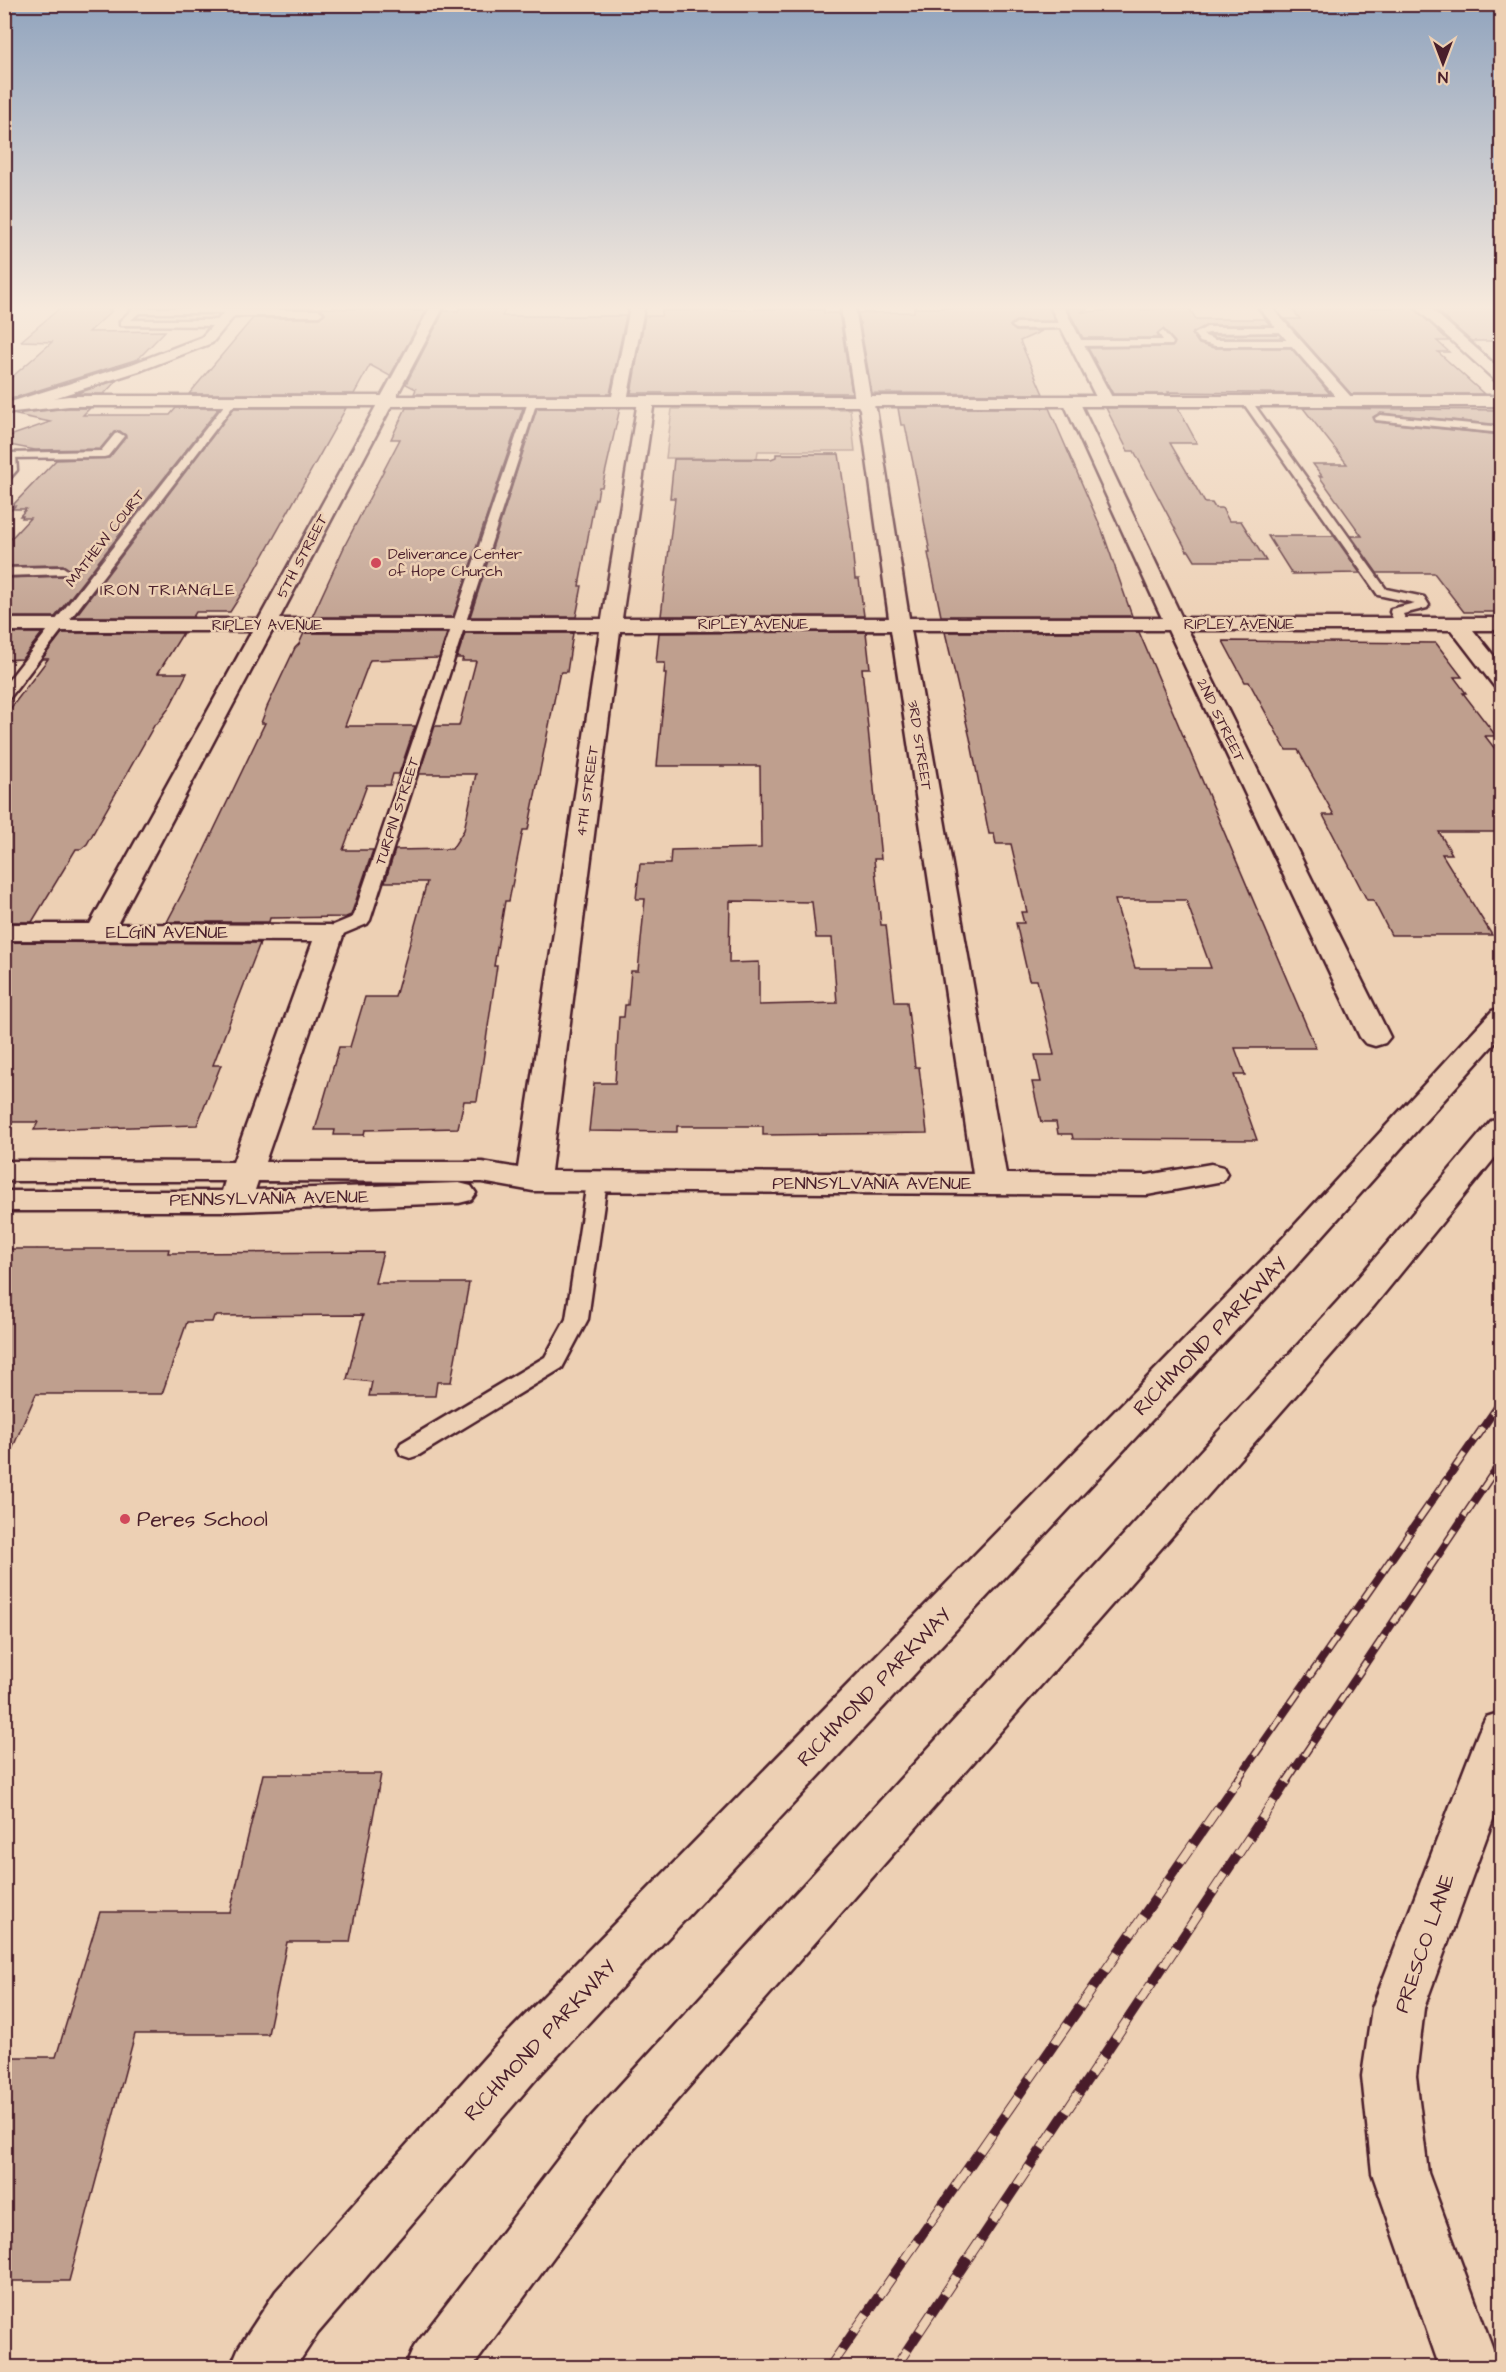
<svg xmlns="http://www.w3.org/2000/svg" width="1506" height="2372" font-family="'Architects Daughter',sans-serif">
  <rect width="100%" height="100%" fill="#edd0b4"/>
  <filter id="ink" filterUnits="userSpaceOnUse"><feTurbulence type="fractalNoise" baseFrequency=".0167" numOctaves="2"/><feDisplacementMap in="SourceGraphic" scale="12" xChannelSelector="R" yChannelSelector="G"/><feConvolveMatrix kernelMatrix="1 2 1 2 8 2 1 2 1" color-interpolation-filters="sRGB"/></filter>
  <g filter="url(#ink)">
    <polygon fill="#d2b49e" stroke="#8e6a64" stroke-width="1.5" points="672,409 850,409 855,451 758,451 757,458 666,458"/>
    <g fill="#bf9f8e" stroke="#4a1f2b" stroke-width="1.5" fill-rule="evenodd">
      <polygon points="60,308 112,308 109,311 112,311 89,332 165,331 138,359 4,401 4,384 52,342 21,341"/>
      <polygon points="321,308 426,311 390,376 370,365 354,394 189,394 253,318 319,318 325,313"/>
      <polygon points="459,308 506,308 502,316 626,316 610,394 414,394 416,389 406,384 444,311 458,311"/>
      <polygon points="914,308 1049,308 1055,321 1016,321 1010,326 1016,331 1042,331 1020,341 1043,394 872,393 858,313 914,312"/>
      <polygon points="1067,308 1089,308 1081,312 1189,308 1196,319 1265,319 1270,325 1207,325 1192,334 1199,344 1214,348 1291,348 1330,394 1168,392 1169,394 1113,394 1088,348 1172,347 1175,342 1163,329 1157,334 1159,338 1083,338"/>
      <polygon points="1291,308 1414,308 1449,341 1437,341 1449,352 1438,352 1484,394 1351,394 1285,319 1300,319"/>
      <polygon points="1434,308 1502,308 1502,341 1471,341"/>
      <polygon points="785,309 824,310 824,313 839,313 852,393 631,393 645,316 661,316 662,311"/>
      <polygon points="1279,334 1282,338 1215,338 1209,335"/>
      <polygon points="117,380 104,394 75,394"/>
      <polygon points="69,408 90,408 83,415 170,415 176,408 219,408 55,617 4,617 4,578 67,576 71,571 63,565 4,566 4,546 30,518 22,518 23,516 20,516 26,509 12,509 15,506 12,506 56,460 109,458 126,437 120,431 114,432 100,449 35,450 4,444 4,438 50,422 12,414"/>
      <polygon points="234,408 346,408 246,587 230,612 196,612 193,617 75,617"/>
      <polygon points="406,408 523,408 453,617 312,617 346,543 400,439 391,439"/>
      <polygon points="537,408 620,408 602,487 599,487 597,499 595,499 579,586 582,586 576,617 470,617"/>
      <polygon points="898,408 1049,408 1102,530 1132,616 941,616 928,553 930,553 916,477 905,425 901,425"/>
      <polygon points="1106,408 1178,408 1197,443 1170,443 1205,503 1212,503 1215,508 1222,508 1229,521 1241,521 1266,561 1195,561 1189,551 1187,551 1134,451 1128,451"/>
      <polygon points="1303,408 1502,410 1502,425 1380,413 1373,417 1376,422 1502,435 1502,612 1464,612 1434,573 1377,573 1351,536 1362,536 1319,476 1322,476 1313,464 1347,464"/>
      <polygon points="776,454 839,454 851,534 855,579 859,579 864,616 661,616 675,498 670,498 674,459 771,459 776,457"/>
      <polygon points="1268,536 1334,536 1360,573 1292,574"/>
      <path d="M866,632L870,668H862L881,859H874L881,925H886L895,1002H907L915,1067H919L927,1133L763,1135V1126H677V1132L589,1131L594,1083H615L619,1017H624L625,1005H628L631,971H638L645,899H636L640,864H670L671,850L761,848L760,766H657L666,673H664L665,663H656L659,633ZM730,901L812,902L816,938H832L837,1003L759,1005V962L729,963Z"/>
      <path d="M945,632H1139L1316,1048H1235L1245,1075H1234L1257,1140L1073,1139L1072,1134H1058L1056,1122H1041L1032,1082H1041L1035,1055H1054L1037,980H1029L1016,923H1024L1021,912H1027L1011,844H996L994,834H989L970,738ZM1115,900H1186L1211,968H1135Z"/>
      <polygon points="4,633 42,633 22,659 4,660"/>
      <polygon points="62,633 183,633 158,673 187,673 169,708 157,724 155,724 87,844 81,849 76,849 32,922 4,922 4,717 48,659 42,659"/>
      <polygon points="304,633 447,633 439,658 370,660 345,726 415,726 399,774 393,774 390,785 367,785 343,850 373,850 351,915 346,917 270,918 269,922 167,922 198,863 265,723 261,723 267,707 295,648 299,644"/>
      <polygon points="465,633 573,633 567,672 562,672 559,676 528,830 523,830 509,901 505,901 494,966 497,966 477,1101 464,1101 458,1128 365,1130 364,1135 334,1135 335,1130 315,1130 339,1047 350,1047 365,997 395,997 427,882 385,882 395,850 452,849 464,830 476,774 419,774 435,726 459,726 476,661 462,661 463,658 457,658"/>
      <polygon points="1223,641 1436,643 1462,677 1454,677 1466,693 1463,693 1496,736 1485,736 1502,758 1502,832 1439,832 1452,854 1442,854 1492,935 1391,935 1373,900 1367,900 1323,815 1334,815 1298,750 1286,750 1249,682 1245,682"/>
      <polygon points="4,942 260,943 213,1065 221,1065 197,1125 34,1130 38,1122 4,1122"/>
      <polygon points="4,1249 169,1249 168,1253 383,1252 375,1283 469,1283 451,1382 437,1382 435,1396 369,1396 372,1382 347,1379 363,1315 214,1316 212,1322 187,1322 162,1394 36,1394 4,1468"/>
      <polygon points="263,1774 381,1774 350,1942 287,1942 268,2034 135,2034 69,2281 4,2281 4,2057 56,2057 100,1912 230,1912"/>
    </g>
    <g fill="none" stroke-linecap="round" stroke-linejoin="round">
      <g stroke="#4a1f2b" stroke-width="5">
        <g id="service">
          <polygon points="134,308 236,308 237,310 319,310 323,313 319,316 230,316 226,313 139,313 131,320 221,320 225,323 221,326 120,325 120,321"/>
          <polygon points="1066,323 1069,324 1069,328 1016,329 1012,326 1016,323"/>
          <polygon points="1207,327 1285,327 1289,330 1288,332 1208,333 1203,335 1215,340 1296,340 1300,343 1296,346 1215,346 1200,342 1194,334"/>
          <polygon points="1163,331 1173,343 1172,345 1075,346 1071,343 1075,340 1163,340 1159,334"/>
          <polygon points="229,399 237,401 9,699 4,700 4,686"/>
          <polygon points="529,399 537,401 370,920 367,924 336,937 324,937 321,933 324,929 353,917"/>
          <polygon points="1244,399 1250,399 1386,589 1424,597 1429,605 1427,608 1403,614 1408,624 1407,627 1397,627 1390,612 1391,609 1415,603 1378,595 1242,401"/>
          <polygon points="1380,415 1502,427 1502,433 1376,420 1375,418"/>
          <polygon points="119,433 124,436 108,456 104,457 4,458 4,454 8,453 101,451 115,434"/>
          <polygon points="63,567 69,571 67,574 4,576 4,568"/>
          <polygon points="597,1176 604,1177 607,1182 588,1319 562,1368 419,1455 410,1458 401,1455 398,1449 401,1443 545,1357 566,1319 587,1182 590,1177"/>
        </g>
      </g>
      <g stroke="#4a1f2b" stroke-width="5">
        <g id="minor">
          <path d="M430,308H443L279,619H602L638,401L646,396L654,401L622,618H889L860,409L855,401L841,308H855L871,401L876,409L909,618H1162L1063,401L1071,396L1079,401L1182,618H1502V630H1473L1502,666V687L1494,686L1451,630H1188L1390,1037L1385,1043L1375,1046L1365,1043L1360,1037L1168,630H911L1006,1174L1147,1175L1211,1164L1223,1167L1227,1174L1223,1181L1147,1195L533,1191L482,1182L258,1181L255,1190L459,1183L471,1186L476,1193L471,1200L459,1203L235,1211H4V1191H222L225,1181H4V1161L233,1162L313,941L4,940V924H90L252,631H4V619H259ZM891,630L973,1174L551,1171L620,631ZM272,631H600L518,1168L482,1162H265L344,933L340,927L330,925L117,924Z"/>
          <polygon points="630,308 644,308 627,401 619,406 611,401"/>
          <polygon points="1051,308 1064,308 1114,401 1111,404 1106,406 1098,401"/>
          <polygon points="1259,308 1272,308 1352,398 1355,401 1352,404 1342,404"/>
          <polygon points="1416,308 1430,308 1502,371 1502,383 1497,382"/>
          <polygon points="8,451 16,456 17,470 10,478 4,479 4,452"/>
          <polygon points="1502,1712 1502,1795 1424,2008 1416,2076 1428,2173 1500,2368 1440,2368 1372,2173 1362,2076 1372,2008 1479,1731 1486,1717"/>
        </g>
      </g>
      <g stroke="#4a1f2b" stroke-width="5">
        <polygon id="tertiary" points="228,308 241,308 212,343 142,370 4,414 4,404 132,364 202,337"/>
      </g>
      <g stroke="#4a1f2b" stroke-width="5">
        <polygon id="secondary" points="69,396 1502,396 1502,406 69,406 4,413 4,403"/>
      </g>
      <g stroke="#4a1f2b" stroke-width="5">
        <g id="trunk">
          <polygon points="1502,1008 1502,1035 1294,1268 535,2080 318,2333 295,2368 230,2368 239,2347 276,2291 497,2044 1270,1252 1492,1011"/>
          <polygon points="1502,1119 1502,1149 1374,1306 626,2158 472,2368 405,2368 414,2347 588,2120 1348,1290 1491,1121"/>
        </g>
      </g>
      <use href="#service" fill="#edd0b4" fill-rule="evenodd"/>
      <use href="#minor" fill="#edd0b4" fill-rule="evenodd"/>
      <use href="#tertiary" fill="#edd0b4" fill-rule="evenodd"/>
      <use href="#secondary" fill="#edd0b4" fill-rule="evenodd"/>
      <use href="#trunk" fill="#edd0b4" fill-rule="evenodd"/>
      <g stroke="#4a1f2b" stroke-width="8">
        <g id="rail-far1">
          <polyline points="1236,1782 1502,1400"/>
          <polyline points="1286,1782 1502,1460"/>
        </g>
      </g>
      <g stroke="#4a1f2b" stroke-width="10">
        <g id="rail">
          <polyline points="829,2368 1237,1781"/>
          <polyline points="895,2368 1287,1781"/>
        </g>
      </g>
      <use href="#rail-far1" stroke="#edd0b4" stroke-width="5" stroke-dasharray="16" stroke-linecap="butt"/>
      <use href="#rail" stroke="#edd0b4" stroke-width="8" stroke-dasharray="22" stroke-linecap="butt"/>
    </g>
  </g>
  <linearGradient id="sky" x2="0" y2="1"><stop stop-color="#91a4be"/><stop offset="0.48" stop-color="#f7eadd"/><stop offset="1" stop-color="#f7eadd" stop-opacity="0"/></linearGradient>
  <rect width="1506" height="640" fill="url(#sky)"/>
  <g fill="#d1495b" stroke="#edd0b4" stroke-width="2">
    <circle cx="376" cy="563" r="6"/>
    <circle cx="125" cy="1519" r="6"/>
  </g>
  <g text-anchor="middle" stroke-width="5" stroke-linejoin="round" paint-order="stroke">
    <g font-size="15" fill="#4a1f2b" stroke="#edd0b4">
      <text transform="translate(105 538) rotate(-52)" y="5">MATHEW COURT</text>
      <text transform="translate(302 556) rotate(-62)" y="5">5TH STREET</text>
      <text x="753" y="629">RIPLEY AVENUE</text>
      <text x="1239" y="629">RIPLEY AVENUE</text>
      <text x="267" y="630">RIPLEY AVENUE</text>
      <text transform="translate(1221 720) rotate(64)" y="5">2ND STREET</text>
      <text transform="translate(920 745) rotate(81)" y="5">3RD STREET</text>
      <text transform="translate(587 791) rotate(-82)" y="5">4TH STREET</text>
      <text transform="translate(397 811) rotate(-72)" y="5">TURPIN STREET</text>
    </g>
    <g font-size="15" fill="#4a1f2b" stroke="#edd0b4" text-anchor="start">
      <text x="388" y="559">Deliverance Center<tspan x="388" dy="17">of Hope Church</tspan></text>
    </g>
    <g font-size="16" letter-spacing="1.5" fill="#4a1f2b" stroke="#edd0b4">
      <text x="168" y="595">IRON TRIANGLE</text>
    </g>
    <g font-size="18" fill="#4a1f2b" stroke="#edd0b4">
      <text x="167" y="938">ELGIN AVENUE</text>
      <text x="872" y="1189">PENNSYLVANIA AVENUE</text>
      <text transform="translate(269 1198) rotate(-1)" y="6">PENNSYLVANIA AVENUE</text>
    </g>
    <g font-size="21" fill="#4a1f2b" stroke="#edd0b4">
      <text transform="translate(1210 1336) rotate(-46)" y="7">RICHMOND PARKWAY</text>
      <text transform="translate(874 1687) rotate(-46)" y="7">RICHMOND PARKWAY</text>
      <text transform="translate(1424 1943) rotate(-71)" y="7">PRESCO LANE</text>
      <text transform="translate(540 2040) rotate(-47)" y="7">RICHMOND PARKWAY</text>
    </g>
    <g font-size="21" fill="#4a1f2b" stroke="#edd0b4" text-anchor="start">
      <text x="137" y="1526">Peres School</text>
    </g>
  </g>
  <rect width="1506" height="2372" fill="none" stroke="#edd0b4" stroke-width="24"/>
  <rect x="12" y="12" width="1482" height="2348" fill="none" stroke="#4a1f2b" stroke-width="2" filter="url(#ink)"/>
  <g transform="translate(1443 63) rotate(180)" stroke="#edd0b4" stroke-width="4.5" paint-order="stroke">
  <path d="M0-4.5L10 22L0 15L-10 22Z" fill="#4a1f2b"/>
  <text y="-9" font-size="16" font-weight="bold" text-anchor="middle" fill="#4a1f2b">N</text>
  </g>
</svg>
